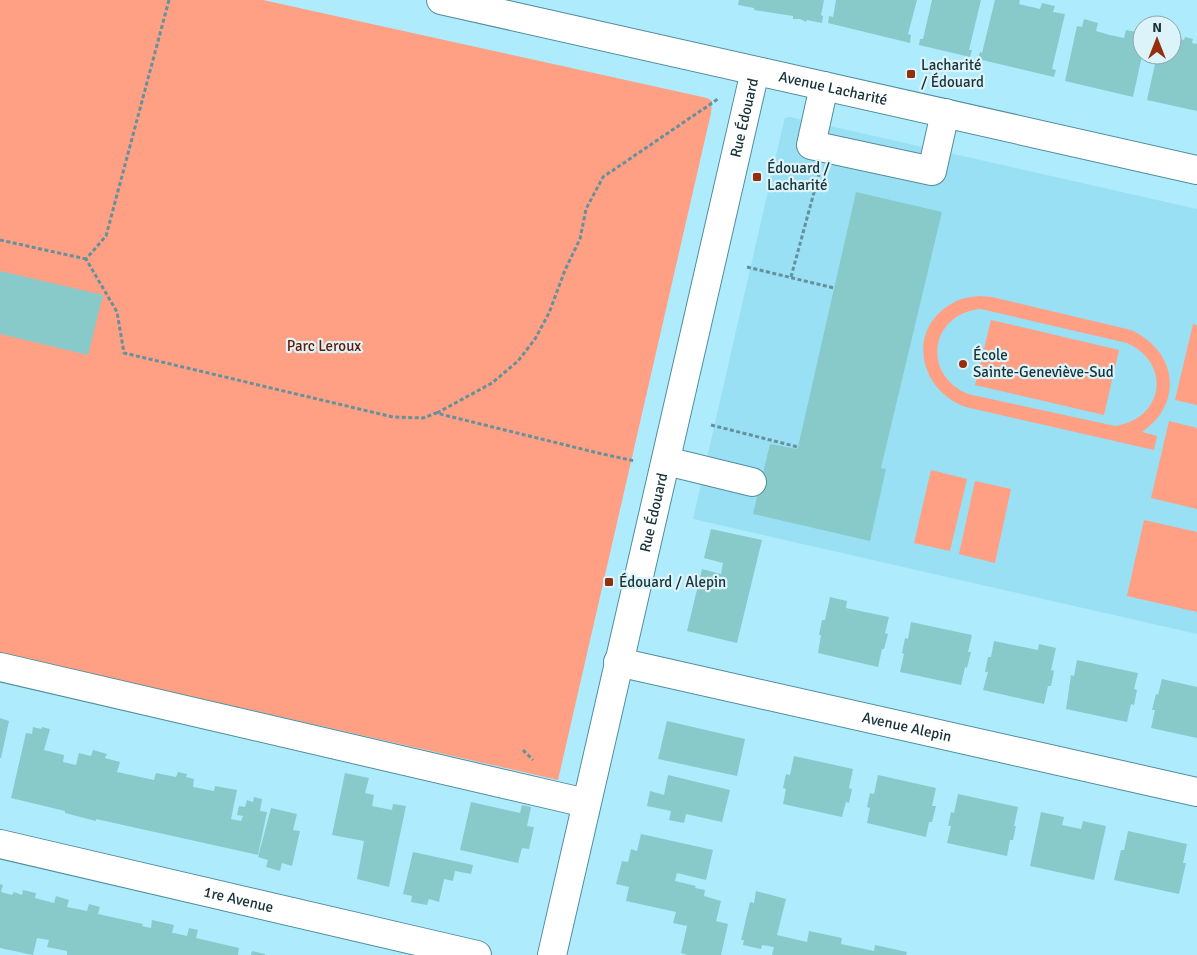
<svg xmlns="http://www.w3.org/2000/svg" width="1197" height="955" font-family="Signika,sans-serif">
  <rect width="100%" height="100%" fill="#aeecfd"/>
  <polygon fill="#99e0f4" points="790,117 1197,209 1197,634 693,519 784,121 785,118"/>
  <g fill="#ff9f84" fill-rule="evenodd">
    <polygon points="0,0 263,0 707,98 712,101 711,113 558,780 0,653"/>
    <path d="M979,296L992,297L1131,330C1177,351 1184,403 1142,432L1157,436L1154,450L966,407C918,390 906,328 953,303C961,298 970,297 979,296ZM981,309L1127,343C1172,363 1164,419 1115,426L968,394C921,375 930,313 981,309Z"/>
    <polygon points="991,320 1119,350 1104,415 975,385"/>
    <polygon points="1193,324 1197,325 1197,405 1175,400"/>
    <polygon points="1169,421 1197,428 1197,509 1151,498"/>
    <polygon points="931,470 967,479 950,551 914,543"/>
    <polygon points="975,481 1011,489 995,563 959,554"/>
    <polygon points="1144,520 1197,532 1197,612 1127,596"/>
  </g>
  <g fill="#88caca">
    <polygon points="739,0 824,0 821,15 823,16 822,23 807,20 806,22 800,19 793,19 793,16 754,10 754,8 738,5"/>
    <polygon points="836,0 917,0 908,34 911,35 910,43 828,23 829,16 833,17"/>
    <polygon points="932,0 981,0 969,50 972,50 970,57 919,45 920,39 923,39"/>
    <polygon points="995,0 1020,0 1019,4 1040,9 1042,3 1055,6 1053,12 1065,14 1052,69 1056,70 1054,77 978,59 980,52 982,53"/>
    <polygon points="1084,19 1098,23 1096,31 1110,35 1124,38 1126,30 1141,33 1139,42 1142,42 1142,56 1133,97 1065,81 1077,26 1082,27"/>
    <polygon points="1172,37 1184,40 1185,37 1193,39 1192,43 1197,44 1197,111 1147,100 1157,55 1172,55"/>
    <polygon points="856,192 942,212 881,468 886,469 870,541 753,514 770,444 797,449 798,447"/>
    <polygon points="0,271 103,295 88,355 0,334"/>
    <polygon points="711,529 762,540 737,643 687,631 702,569 721,574 722,568 723,563 704,558"/>
    <polygon points="830,597 847,601 846,608 889,617 885,633 888,634 884,649 882,649 878,667 818,653 821,635 819,635 822,620 825,620"/>
    <polygon points="911,622 972,635 968,652 971,652 967,668 965,667 961,685 900,672 904,654 902,653 905,638 908,639"/>
    <polygon points="994,641 1038,650 1039,644 1056,648 1051,670 1054,671 1051,686 1048,686 1044,704 983,690 988,672 985,672 988,657 991,657"/>
    <polygon points="1077,660 1138,673 1134,689 1137,690 1134,705 1131,704 1127,722 1066,709 1071,675 1074,676"/>
    <polygon points="1162,679 1197,687 1197,738 1151,728 1155,710 1152,710 1156,694 1158,695"/>
    <polygon points="0,718 9,721 1,758 0,758"/>
    <polygon points="667,721 745,739 737,776 658,759"/>
    <polygon points="33,727 41,729 42,727 50,729 44,750 64,755 63,762 76,765 79,753 91,756 93,750 107,754 105,758 120,762 117,772 154,780 156,773 176,777 178,772 187,774 186,777 194,779 193,787 214,791 215,786 237,790 231,819 241,821 243,816 237,815 239,806 245,807 247,800 253,802 254,797 262,799 260,811 267,812 258,855 96,819 96,821 65,813 65,811 11,798 26,733 32,734"/>
    <polygon points="794,756 853,769 849,788 852,789 849,803 846,802 842,817 783,804 786,789 783,788 786,774 790,775"/>
    <polygon points="345,773 369,778 365,793 374,795 372,806 392,810 393,804 406,806 389,887 357,879 364,841 332,835"/>
    <polygon points="668,775 730,790 722,822 686,814 684,823 669,820 671,811 647,806 650,791 664,795"/>
    <polygon points="878,775 936,788 932,806 936,806 932,822 929,822 926,837 867,823 870,808 867,807 870,793 874,794"/>
    <polygon points="958,794 1018,807 1014,826 1016,826 1013,840 1010,840 1007,856 947,843 951,826 948,826 951,812 954,813"/>
    <polygon points="471,802 520,813 522,805 531,807 527,826 534,827 529,849 522,848 518,863 460,850"/>
    <polygon points="271,808 297,814 293,830 300,831 292,866 282,863 280,871 266,867 268,860 258,857"/>
    <polygon points="1041,812 1064,817 1062,825 1081,829 1083,821 1106,826 1094,880 1030,866"/>
    <polygon points="1128,831 1187,844 1183,863 1186,863 1179,894 1114,880 1121,850 1124,850"/>
    <polygon points="641,834 713,850 706,880 677,873 675,881 696,886 695,888 705,890 704,896 721,901 716,921 728,924 721,955 688,955 681,953 687,926 673,923 676,912 626,901 629,887 616,884 622,861 628,862 631,849 637,851"/>
    <polygon points="413,852 473,865 471,874 455,871 453,881 444,879 439,902 429,899 427,905 411,902 412,896 403,894"/>
    <polygon points="0,884 3,885 1,892 12,895 14,892 22,895 23,890 36,893 35,898 54,903 56,896 69,900 67,907 87,911 89,904 100,907 98,914 143,924 142,926 151,928 152,920 174,925 172,933 174,933 187,936 189,928 198,930 196,938 239,948 238,955 67,955 67,951 47,947 49,940 37,938 33,955 0,948"/>
    <polygon points="756,891 786,899 777,935 807,942 809,931 842,938 841,944 874,951 875,945 907,952 906,955 772,955 774,947 762,945 761,949 743,945 744,940 741,940 750,902 754,903"/>
    <polygon points="252,951 265,954 265,955 251,955"/>
  </g>
  <g fill="none" stroke-linecap="round" stroke-linejoin="round">
    <g stroke="#518d9d" stroke-width="30">
      <g id="minor">
        <path id="s1" d="M441,0L1197,170"/>
        <polyline points="824,86 811,145 932,171 945,113"/>
        <polyline points="666,461 752,482"/>
        <path id="s2" d="M618,662L1197,792"/>
        <polyline points="0,667 586,803"/>
        <path id="s3" d="M0,844L477,955"/>
        <path id="s4" d="M552,955L755,71"/>
      </g>
    </g>
    <g stroke="#65919d" stroke-width="3" stroke-dasharray="4 2.5" stroke-linecap="butt">
      <polyline points="169,0 106,236 86,259 117,312 124,353 393,417 423,418 436,413 598,453 635,461"/>
      <polyline points="0,240 86,259"/>
      <polyline points="747,267 834,288"/>
      <polyline points="791,277 819,174"/>
      <polyline points="437,413 492,383 518,361 535,339 549,313 565,270 580,239 586,209 603,177 718,99"/>
      <polyline points="711,425 798,447"/>
      <polyline points="523,750 533,760"/>
    </g>
    <use href="#minor" stroke="#fff" stroke-width="28"/>
  </g>
  <g fill="#952e0c" stroke="#dbf3f9" stroke-width="2">
    <rect x="906" y="69" width="10" height="10" rx="2.5"/>
    <rect x="752" y="172" width="10" height="10" rx="2.5"/>
    <circle cx="963" cy="364" r="5"/>
    <rect x="604" y="577" width="10" height="10" rx="2.5"/>
  </g>
  <g text-anchor="middle" stroke-width="4.5" stroke-linejoin="round" paint-order="stroke">
    <g font-size="15" fill="#183238" stroke="#dbf3f9" text-anchor="start">
      <text x="921" y="70">Lacharité<tspan x="921" dy="17">/ Édouard</tspan></text>
      <text x="767" y="173">Édouard /<tspan x="767" dy="17">Lacharité</tspan></text>
      <text x="973" y="360">École<tspan x="973" dy="17">Sainte-Geneviève-Sud</tspan></text>
      <text x="619" y="587">Édouard / Alepin</text>
    </g>
    <g font-size="15" fill="#183238" stroke="#dbf3f9">
      <text dy="5" stroke="none"><textPath href="#s1" startOffset="402">Avenue Lacharité</textPath></text>
      <text dy="5" stroke="none"><textPath href="#s4" startOffset="859">Rue Édouard</textPath></text>
      <text dy="5" stroke="none"><textPath href="#s4" startOffset="454">Rue Édouard</textPath></text>
      <text dy="5" stroke="none"><textPath href="#s2" startOffset="296">Avenue Alepin</textPath></text>
      <text dy="5" stroke="none"><textPath href="#s3" startOffset="245">1re Avenue</textPath></text>
    </g>
    <g font-size="15" fill="#671800" stroke="#dbf3f9">
      <text x="324" y="351">Parc Leroux</text>
    </g>
  </g>
  <g transform="translate(1157 40)"><circle r="24" fill="#dbf3f9" stroke="#8da6ac"/>
  <path d="M0-4L9 19L0 12L-9 19Z" fill="#952e0c"/>
  <text y="-8" font-size="14" font-weight="bold" text-anchor="middle" fill="#183238">N</text>
  </g>
</svg>
